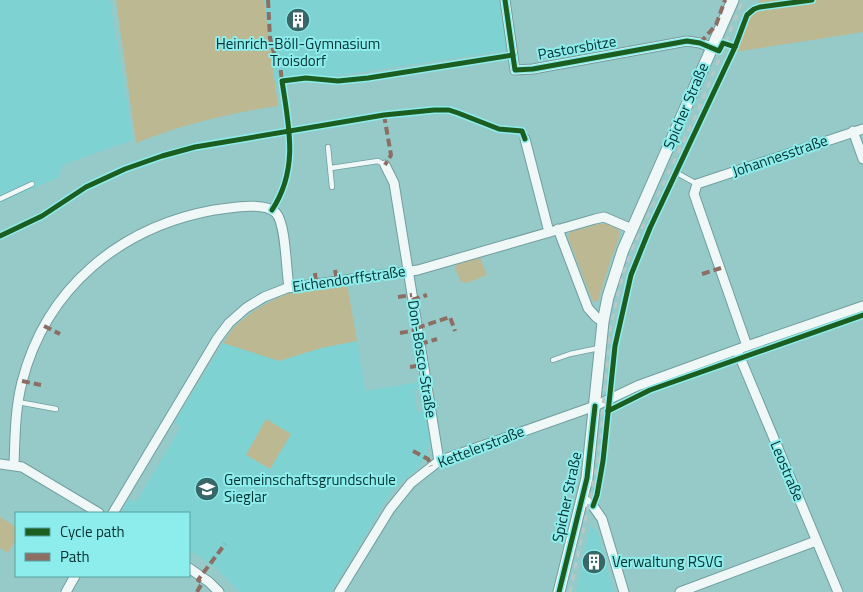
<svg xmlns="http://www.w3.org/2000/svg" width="863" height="592" font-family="'Titillium Web',sans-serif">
  <rect width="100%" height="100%" fill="#95cac9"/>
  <g fill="#7ed3d2">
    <polygon points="0,0 110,0 133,140 62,165 59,177 0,203"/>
    <polygon points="264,0 502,0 508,50 275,85"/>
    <polygon points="357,341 365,391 420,382 421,389 414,390 417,412 425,411 430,440 427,454 420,466 391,492 331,592 240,592 215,567 189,550 189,513 123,513 122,510 129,499 136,502 181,427 175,422 223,343 279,361 321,348"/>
    <polygon points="590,526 597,531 614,592 576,592"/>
  </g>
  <g fill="#bcb891">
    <path d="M116,0H264L278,106C229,113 181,125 136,143Z"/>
    <polygon points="760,0 863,0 863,32 735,52 745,25"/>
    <polygon points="599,224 607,224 618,229 620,235 610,262 598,301 593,302 568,237 570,232"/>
    <polygon points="480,258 487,275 467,283 461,282 455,268 457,264"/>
    <polygon points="347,284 357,341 321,348 279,361 223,343 234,327 255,310 273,300 297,290"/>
    <polygon points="266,419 291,434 270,469 246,455"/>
    <polygon points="0,517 16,527 16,540 8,553 0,548"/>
  </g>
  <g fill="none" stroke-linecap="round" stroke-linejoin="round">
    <g stroke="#729e9e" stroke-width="6">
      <g id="service">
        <polyline points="328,147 332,187"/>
        <polyline points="331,168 378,161 385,165"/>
        <polyline points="677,173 697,184"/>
        <polyline points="0,199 32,184"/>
        <polyline points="553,360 570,354 599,348"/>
        <polyline points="18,402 56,409"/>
      </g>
    </g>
    <g stroke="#729e9e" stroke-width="11">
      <g id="minor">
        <polyline points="505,0 515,70 533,69 687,41 700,43 711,47"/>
        <polyline points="853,131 863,159"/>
        <polyline points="525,139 549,232"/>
        <polyline points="385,165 394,183 439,461"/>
        <polyline points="558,229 588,308 596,317 603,322"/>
        <polyline points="747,346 694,194 697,184 863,129"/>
        <polyline points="737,350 838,592"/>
        <polyline points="0,464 22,467 99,513"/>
        <path d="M14,465C15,438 15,409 22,382C46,288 120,227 214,210C229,208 265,201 276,213C286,224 286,270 289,287"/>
        <polyline points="582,498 593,506 602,519 624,592"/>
        <polyline points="113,513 217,339 229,323 246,308 264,297 287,288 418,270 595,219 604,217 632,229"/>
        <polyline points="189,568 209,582 219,592"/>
        <polyline points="66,592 75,576"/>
        <polyline points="339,592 390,509 411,483 439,461 595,406 637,386 747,346 863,306"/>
        <polyline points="680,592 816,541"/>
      </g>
    </g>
    <g stroke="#729e9e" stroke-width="13">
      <polyline id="tertiary" points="559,592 587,478 603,322 608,297 623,250 733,0"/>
    </g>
    <use href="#service" stroke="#eff7f7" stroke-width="4.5"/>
    <use href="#minor" stroke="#eff7f7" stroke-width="9"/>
    <use href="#tertiary" stroke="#eff7f7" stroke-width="11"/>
    <polyline stroke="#b7c8c8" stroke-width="3" stroke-dasharray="6 6" stroke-linecap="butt" points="570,592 598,461 611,324 623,274 633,247 698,111 743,0"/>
    <g stroke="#8d6e63" stroke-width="4" stroke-dasharray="8 4" stroke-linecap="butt">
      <polyline points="268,0 270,38 274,53 280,65 282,81"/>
      <polyline points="700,43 716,25 725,0"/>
      <polyline points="384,115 391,155 385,165"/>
      <polyline points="335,270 337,280"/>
      <polyline points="315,273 316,283"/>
      <polyline points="702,274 721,268"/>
      <polyline points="398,297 412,295"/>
      <polyline points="412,300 427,295"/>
      <polyline points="44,326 60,334"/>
      <polyline points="417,328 450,317 455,331"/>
      <polyline points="400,333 417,330"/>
      <polyline points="420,344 437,339"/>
      <polyline points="410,367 423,365"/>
      <polyline points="22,381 41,385"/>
      <polyline points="413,451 428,459 431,466"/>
      <polyline points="197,592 202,583 198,580 225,544"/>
    </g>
    <g stroke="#8dedec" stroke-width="8">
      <g id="cycleway">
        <polyline points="505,0 515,70 533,69 687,41 700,43 719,51 723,43 735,47"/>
        <path d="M272,210C299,169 289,127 282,81L306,78L338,81L368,78L513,55"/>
        <polyline points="0,236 42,216 86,187 125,169 162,156 195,147 384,115 434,110 449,110 458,113 499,129 522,131 525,139"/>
        <polyline points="608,411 650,390 863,315"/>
        <polyline points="593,506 597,495 603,461 615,346 631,275 650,228 735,47 747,15 754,9 760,7 812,0"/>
        <polyline points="559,592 587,478 595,406"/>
      </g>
    </g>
    <use href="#cycleway" stroke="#1b5e20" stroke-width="5"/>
  </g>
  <defs>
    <g id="building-disc" transform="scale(1.25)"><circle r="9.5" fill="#376766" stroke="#8dedec"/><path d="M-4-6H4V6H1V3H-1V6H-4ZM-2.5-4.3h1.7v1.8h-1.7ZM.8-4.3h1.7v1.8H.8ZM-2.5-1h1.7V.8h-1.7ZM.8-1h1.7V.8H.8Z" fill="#fff"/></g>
    <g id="school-disc" transform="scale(1.25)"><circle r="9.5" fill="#376766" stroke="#8dedec"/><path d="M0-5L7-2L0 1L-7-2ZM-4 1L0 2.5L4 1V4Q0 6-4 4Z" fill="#fff"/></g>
  </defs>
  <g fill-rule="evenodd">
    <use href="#building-disc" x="298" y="20"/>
    <use href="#school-disc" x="207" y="489"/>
    <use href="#building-disc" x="594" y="562"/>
  </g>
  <g text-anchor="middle" stroke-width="4" stroke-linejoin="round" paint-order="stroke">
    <g font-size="15" fill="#043131" stroke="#8dedec" text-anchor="start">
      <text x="298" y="49" text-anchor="middle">Heinrich-Böll-Gymnasium<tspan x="298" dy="17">Troisdorf</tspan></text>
      <text x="224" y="485">Gemeinschaftsgrundschule<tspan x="224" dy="17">Sieglar</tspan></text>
      <text x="612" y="567">Verwaltung RSVG</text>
    </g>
    <g font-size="15" fill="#043131" stroke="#8dedec">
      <text transform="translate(577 48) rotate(-10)" y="5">Pastorsbitze</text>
      <text transform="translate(686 106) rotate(-67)" y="5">Spicher Straße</text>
      <text transform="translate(780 156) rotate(-19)" y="5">Johannesstraße</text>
      <text transform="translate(349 279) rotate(-8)" y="5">Eichendorffstraße</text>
      <text transform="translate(422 359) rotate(81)" y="5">Don-Bosco-Straße</text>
      <text transform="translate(481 447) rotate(-21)" y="5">Kettelerstraße</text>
      <text transform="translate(787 471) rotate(67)" y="5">Leostraße</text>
      <text transform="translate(567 497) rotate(-78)" y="5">Spicher Straße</text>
    </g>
  </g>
  <rect x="15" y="512" width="175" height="65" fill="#8dedec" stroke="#56a2a1"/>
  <rect x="25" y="528" width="25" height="8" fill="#1b5e20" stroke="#56a2a1"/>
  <text x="60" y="537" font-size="15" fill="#043131">Cycle path</text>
  <rect x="25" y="553" width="25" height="8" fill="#8d6e63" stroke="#56a2a1"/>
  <text x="60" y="562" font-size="15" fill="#043131">Path</text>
</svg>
